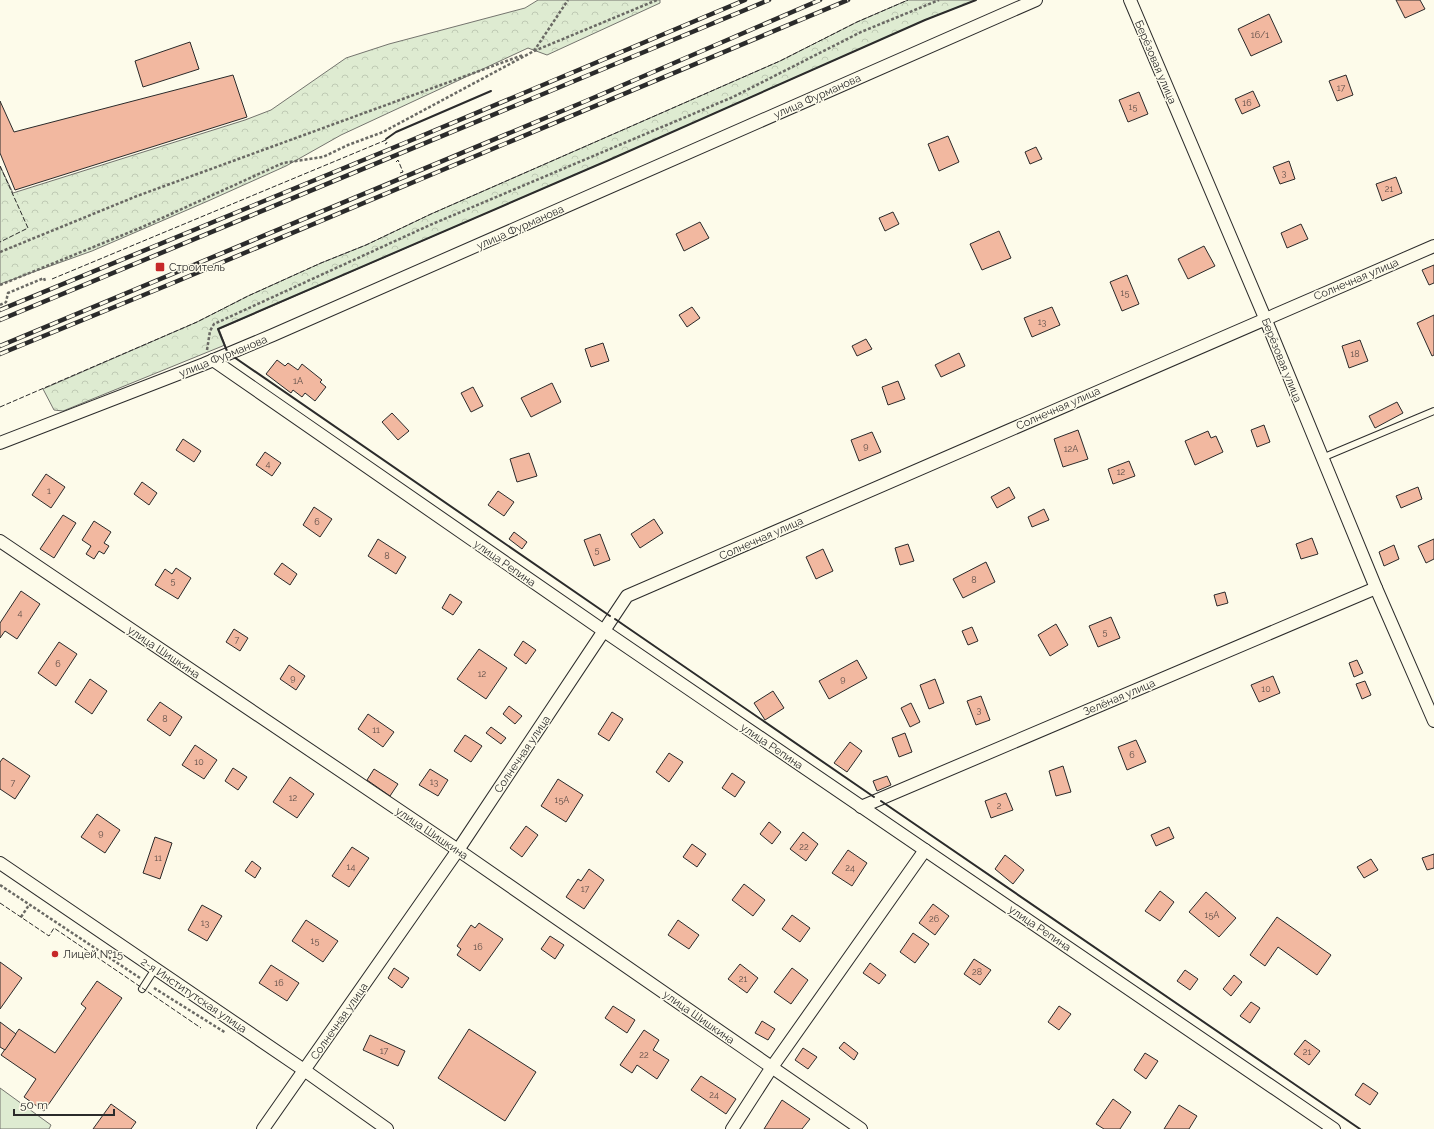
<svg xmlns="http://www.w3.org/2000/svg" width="1434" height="1129" font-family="Raleway,sans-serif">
  <defs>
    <pattern id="forest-crowns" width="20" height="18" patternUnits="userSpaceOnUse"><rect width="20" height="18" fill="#deebd1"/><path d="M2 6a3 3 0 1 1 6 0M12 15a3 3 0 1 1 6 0" fill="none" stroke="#bfcab4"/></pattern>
  </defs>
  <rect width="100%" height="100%" fill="#fdfbea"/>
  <polygon fill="#deebd1" stroke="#74746e" points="0,1088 51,1125 49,1129 0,1129"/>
  <g fill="url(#forest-crowns)" stroke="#74746e">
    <polygon points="538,0 660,0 660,3 547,55 528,48 341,135 286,166 208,201 92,251 0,284 0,166 13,193 245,120 271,110 346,58 389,44 525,8"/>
    <polygon points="908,0 976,0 925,20 609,160 219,329 225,345 63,411 54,410 43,389 197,322 248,296 321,263 366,245 431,214 780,61 857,22"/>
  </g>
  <g fill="#f2b8a0" stroke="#2b2b2b">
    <polygon points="1396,0 1420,0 1425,9 1405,18"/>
    <polygon points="1269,14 1282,42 1251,56 1238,29"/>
    <polygon points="190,42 199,69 143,87 135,61"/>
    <polygon points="233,75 247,117 15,190 0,153 0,101 14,132"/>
    <polygon points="1346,75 1353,95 1337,101 1329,81"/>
    <polygon points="1253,91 1260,106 1242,114 1235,99"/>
    <polygon points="1139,92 1148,114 1128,122 1119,100"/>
    <polygon points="948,136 959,162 939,171 928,144"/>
    <polygon points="1036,147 1042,159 1030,164 1025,152"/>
    <polygon points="1289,161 1295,179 1280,184 1273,167"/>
    <polygon points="1396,177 1402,193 1382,201 1376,184"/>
    <polygon points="893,212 899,224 885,231 879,218"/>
    <polygon points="700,222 709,238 684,251 676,234"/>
    <polygon points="1301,224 1308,239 1287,248 1281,233"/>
    <polygon points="999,231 1011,258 982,270 970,244"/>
    <polygon points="1204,246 1215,266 1188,279 1178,259"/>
    <polygon points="1434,265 1434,283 1429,285 1422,270"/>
    <polygon points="1127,275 1139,304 1122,311 1110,282"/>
    <polygon points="692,307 700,318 687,327 679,315"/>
    <polygon points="1052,307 1060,325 1032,337 1024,318"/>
    <polygon points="1434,315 1434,355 1432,356 1417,323"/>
    <polygon points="866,339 872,349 857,356 852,346"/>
    <polygon points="1360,340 1368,361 1349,368 1342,346"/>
    <polygon points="603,343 609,361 591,367 585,349"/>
    <polygon points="959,353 965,366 941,377 935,365"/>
    <polygon points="277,360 285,366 288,363 298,370 302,364 322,380 320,382 326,387 315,401 305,393 302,397 293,390 291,393 266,374"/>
    <polygon points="898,381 905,399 888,405 882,387"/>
    <polygon points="552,383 561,402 531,417 521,398"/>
    <polygon points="473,387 483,406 471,412 461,393"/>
    <polygon points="1397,402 1403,413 1375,428 1369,416"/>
    <polygon points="392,413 409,431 398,440 382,422"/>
    <polygon points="1264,425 1270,442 1257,447 1251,430"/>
    <polygon points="1078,430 1088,459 1063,467 1054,439"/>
    <polygon points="1208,431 1211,438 1216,436 1223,452 1195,465 1185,441"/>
    <polygon points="872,432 881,452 859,461 851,440"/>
    <polygon points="183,439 201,451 194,462 176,450"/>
    <polygon points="265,452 281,463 272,476 256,465"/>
    <polygon points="529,453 537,476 517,482 510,459"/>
    <polygon points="1129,461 1135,476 1113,484 1108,469"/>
    <polygon points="46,474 65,487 51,508 32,495"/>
    <polygon points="142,482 157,493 149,505 134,494"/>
    <polygon points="1009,487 1015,498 997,508 991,497"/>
    <polygon points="1418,487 1422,499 1401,508 1396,496"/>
    <polygon points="498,491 514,502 504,516 488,505"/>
    <polygon points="314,507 332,519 320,537 303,525"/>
    <polygon points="1044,509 1049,520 1032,527 1028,517"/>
    <polygon points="63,515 76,523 54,558 40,549"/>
    <polygon points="654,519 663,533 640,548 631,534"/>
    <polygon points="94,521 111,532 104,543 109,546 104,554 99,551 94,559 86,554 91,546 82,540"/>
    <polygon points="514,532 527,542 522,549 509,539"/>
    <polygon points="600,534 610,560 594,566 584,540"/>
    <polygon points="1312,538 1318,554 1301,559 1296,544"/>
    <polygon points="378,539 406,557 396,574 368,556"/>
    <polygon points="1434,539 1434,559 1426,563 1418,546"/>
    <polygon points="908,544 914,561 900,565 895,548"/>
    <polygon points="1394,545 1399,559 1384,566 1379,552"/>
    <polygon points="823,549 833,571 816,579 806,557"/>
    <polygon points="986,562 995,582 963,598 953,579"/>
    <polygon points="282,563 297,574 290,585 274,574"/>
    <polygon points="176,568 191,578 178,599 155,585 165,569 172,574"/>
    <polygon points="21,591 40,604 17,639 5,631 0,638 0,623"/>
    <polygon points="1225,592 1228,603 1217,606 1214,595"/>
    <polygon points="450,594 462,602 453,615 442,608"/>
    <polygon points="1111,617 1120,638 1098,647 1089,626"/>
    <polygon points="1056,624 1068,645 1050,656 1038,635"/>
    <polygon points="972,627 978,641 968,645 962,631"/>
    <polygon points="234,629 248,638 240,651 226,642"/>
    <polygon points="523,641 536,650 526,664 514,655"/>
    <polygon points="59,642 77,654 56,686 38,673"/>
    <polygon points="479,649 507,668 486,699 457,679"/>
    <polygon points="857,660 867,678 829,699 819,681"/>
    <polygon points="1357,660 1363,673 1354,677 1349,663"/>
    <polygon points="289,665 305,676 296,690 280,679"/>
    <polygon points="1273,676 1280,693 1259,702 1251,685"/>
    <polygon points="90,679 107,691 92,714 75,702"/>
    <polygon points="935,679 944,703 929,709 920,685"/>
    <polygon points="1365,681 1371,695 1362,699 1356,684"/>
    <polygon points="773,691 784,708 765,720 754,703"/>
    <polygon points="981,696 990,720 976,725 967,701"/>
    <polygon points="160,702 182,717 170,736 147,720"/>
    <polygon points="911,703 920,722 910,727 901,708"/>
    <polygon points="509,706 522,716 515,724 503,714"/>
    <polygon points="612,712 623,719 609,741 598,734"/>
    <polygon points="368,714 394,732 383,747 358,729"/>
    <polygon points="491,727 506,738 501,744 486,733"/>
    <polygon points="905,733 912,752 899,757 892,738"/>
    <polygon points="465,735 482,746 471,762 454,751"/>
    <polygon points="1136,740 1146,762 1127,770 1118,747"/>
    <polygon points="850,742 862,751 847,772 834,763"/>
    <polygon points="195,745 217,760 204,779 182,765"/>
    <polygon points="669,753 683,762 669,782 656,772"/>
    <polygon points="3,758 30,776 15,799 0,789 0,762"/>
    <polygon points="1063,766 1071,792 1056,796 1049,771"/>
    <polygon points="233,768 247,777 238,790 225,781"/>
    <polygon points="374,769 398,784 390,796 367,780"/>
    <polygon points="430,769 448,780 438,796 419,785"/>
    <polygon points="732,773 745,782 735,797 722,788"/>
    <polygon points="887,776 891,785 877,791 873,781"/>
    <polygon points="290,777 314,794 297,818 273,802"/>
    <polygon points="558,779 583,795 566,822 541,806"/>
    <polygon points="1006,793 1013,810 991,818 985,801"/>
    <polygon points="97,814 120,830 105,853 81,837"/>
    <polygon points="769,822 781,832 772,844 760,834"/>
    <polygon points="526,826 538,835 522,857 510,848"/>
    <polygon points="1169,827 1174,838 1156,846 1151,835"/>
    <polygon points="803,832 818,844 806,861 790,849"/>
    <polygon points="155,837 172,843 160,879 143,873"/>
    <polygon points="692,844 706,854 697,867 683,857"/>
    <polygon points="352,847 369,858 349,887 332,876"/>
    <polygon points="848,850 867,863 852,886 832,873"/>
    <polygon points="1434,854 1434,868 1427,870 1422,858"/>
    <polygon points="1005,855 1024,870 1013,884 995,869"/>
    <polygon points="1371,859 1378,870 1364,878 1357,867"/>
    <polygon points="252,861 261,868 255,878 245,871"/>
    <polygon points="589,869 604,880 584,909 566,897 578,879 581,881"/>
    <polygon points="744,884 765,900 753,916 732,900"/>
    <polygon points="1160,891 1174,902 1160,921 1145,911"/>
    <polygon points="1206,892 1236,918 1219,937 1189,912"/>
    <polygon points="933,904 949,916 935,935 919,923"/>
    <polygon points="202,905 222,916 207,941 188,930"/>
    <polygon points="792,915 810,928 800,942 782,929"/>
    <polygon points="1277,917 1331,955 1317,975 1278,947 1265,966 1250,955"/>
    <polygon points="306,920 338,941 323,962 292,941"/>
    <polygon points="678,920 699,935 689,949 668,935"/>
    <polygon points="479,923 503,939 480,971 457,955 461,949 457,946 471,925 475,928"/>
    <polygon points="913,933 929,944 915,963 900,952"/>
    <polygon points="550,936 564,945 555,959 541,949"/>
    <polygon points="974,959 991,970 980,985 964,974"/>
    <polygon points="0,962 22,978 0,1009"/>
    <polygon points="870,963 886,975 879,984 863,973"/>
    <polygon points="740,964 758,978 747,993 728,979"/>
    <polygon points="271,965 299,983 287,1001 259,983"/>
    <polygon points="394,968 409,978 402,988 388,978"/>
    <polygon points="792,968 808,980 791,1004 774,992"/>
    <polygon points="1185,970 1198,979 1190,990 1177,981"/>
    <polygon points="1234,975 1242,982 1231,996 1223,989"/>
    <polygon points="97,981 122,998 44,1111 24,1097 36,1079 1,1055 19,1029 55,1053 86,1008 81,1004"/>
    <polygon points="1251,1002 1260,1008 1250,1023 1240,1016"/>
    <polygon points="613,1006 635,1020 627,1033 605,1018"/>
    <polygon points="1059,1006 1071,1014 1059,1030 1048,1022"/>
    <polygon points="762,1021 775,1029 768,1040 755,1033"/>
    <polygon points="0,1022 16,1034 5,1050 0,1047"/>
    <polygon points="469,1029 536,1072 505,1121 438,1078"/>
    <polygon points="644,1030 659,1040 653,1050 669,1060 657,1079 637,1065 632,1073 620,1065"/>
    <polygon points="370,1035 405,1051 398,1066 363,1050"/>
    <polygon points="1305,1040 1320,1051 1309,1065 1294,1054"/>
    <polygon points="844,1042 858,1053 854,1060 839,1048"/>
    <polygon points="803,1048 817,1057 808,1069 795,1060"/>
    <polygon points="1145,1053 1158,1061 1146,1079 1134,1070"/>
    <polygon points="701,1076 736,1099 726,1114 691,1090"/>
    <polygon points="1363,1083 1378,1093 1370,1105 1355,1095"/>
    <polygon points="1113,1099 1131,1112 1120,1129 1104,1129 1096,1124"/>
    <polygon points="782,1100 810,1119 802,1129 764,1129"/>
    <polygon points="111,1104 136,1122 131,1129 93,1129"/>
    <polygon points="1179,1105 1197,1116 1189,1129 1164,1129"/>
  </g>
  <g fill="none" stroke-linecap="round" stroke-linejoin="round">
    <g stroke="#2b2b2b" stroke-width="8">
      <g id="service">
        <polyline points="1322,458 1434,411"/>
        <polyline points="142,989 155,969"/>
      </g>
    </g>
    <g stroke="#2b2b2b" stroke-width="14">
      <g id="minor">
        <polyline points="1130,0 1265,318 1376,588 1434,721"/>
        <polyline points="213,360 604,631 1334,1129"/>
        <polyline points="0,443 204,364 273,335 1036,0"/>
        <polyline points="0,541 458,850 861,1129"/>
        <polyline points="861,807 1376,588"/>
        <polyline points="0,863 304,1070 387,1129"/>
        <polyline points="263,1129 458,850 627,596 1434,246"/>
        <polyline points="732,1129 772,1067 925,850"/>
      </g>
    </g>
    <g stroke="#6a6964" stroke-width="2.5" stroke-dasharray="3 2" stroke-linecap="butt">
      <polyline points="534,51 568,0"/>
      <polyline points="0,252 137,196 523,55"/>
      <polyline points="0,285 140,228 283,163 323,157 348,145 383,132 534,51 657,0"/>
      <polyline points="0,305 6,302 8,293 44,278 45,281"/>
      <polyline points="207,350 210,331 214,324 430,225 733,97 861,32 939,0"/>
      <polyline points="0,885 140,978"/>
      <polyline points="21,917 29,905"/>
      <polyline points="154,988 226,1033"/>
    </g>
    <use href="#service" stroke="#fdfbea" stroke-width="6"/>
    <use href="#minor" stroke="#fdfbea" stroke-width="12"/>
    <g stroke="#2b2b2b" stroke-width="4.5">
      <g id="rail">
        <polyline points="0,310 407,142 745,0"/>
        <polyline points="0,320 769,0"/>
        <polyline points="0,346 586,101 820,0"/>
        <polyline points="0,354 168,285 848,0"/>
      </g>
    </g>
    <use href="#rail" stroke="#fdfbea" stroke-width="3" stroke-dasharray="9" stroke-linecap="butt"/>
    <g stroke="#2b2b2b" stroke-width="1" stroke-dasharray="5 2" stroke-linecap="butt">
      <polyline points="396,162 398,160 403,172 400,173"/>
      <polyline points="0,166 28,228 0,242"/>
      <polyline points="52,279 386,140 387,143 385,144"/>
      <polyline points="0,407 197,322 248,296 321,263 366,245 431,214 780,61 857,22 908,0"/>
      <polyline points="0,903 49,936 54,928 201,1028"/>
    </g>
    <g stroke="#2b2b2b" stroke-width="2">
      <polyline points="386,139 396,132 491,91"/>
      <polyline points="227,351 218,329 609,160 925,20 976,0"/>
      <polyline points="231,355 610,616"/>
      <polyline points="615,619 874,797"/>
      <polyline points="881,801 1360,1129"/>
    </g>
  </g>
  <g fill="#c62828" stroke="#fdfbea" stroke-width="1.5">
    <rect x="155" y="262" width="10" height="10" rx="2"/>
    <circle cx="55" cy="954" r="4"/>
  </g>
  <g text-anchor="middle" stroke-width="3" stroke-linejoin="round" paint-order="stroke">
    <g font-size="9" fill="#5d4e48">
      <text x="1260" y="38">16/1</text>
      <text x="1341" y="91">17</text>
      <text x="1247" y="106">16</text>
      <text x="1133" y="110">15</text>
      <text x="1284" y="176">3</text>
      <text x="1389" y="192">21</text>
      <text x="1125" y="296">15</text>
      <text x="1042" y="325">13</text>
      <text x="1355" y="357">18</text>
      <text x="298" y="384">1А</text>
      <text x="866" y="449">9</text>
      <text x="1071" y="452">12А</text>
      <text x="268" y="467">4</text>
      <text x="1121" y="475">12</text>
      <text x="49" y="494">1</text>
      <text x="317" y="525">6</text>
      <text x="597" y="553">5</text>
      <text x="387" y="559">8</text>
      <text x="974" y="583">8</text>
      <text x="173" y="584">5</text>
      <text x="20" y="616">4</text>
      <text x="1105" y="635">5</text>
      <text x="237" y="643">7</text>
      <text x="58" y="667">6</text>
      <text x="482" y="677">12</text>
      <text x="293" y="681">9</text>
      <text x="843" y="682">9</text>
      <text x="1266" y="692">10</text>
      <text x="979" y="713">3</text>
      <text x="165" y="722">8</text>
      <text x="376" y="733">11</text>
      <text x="1132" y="758">6</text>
      <text x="199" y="765">10</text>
      <text x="434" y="785">13</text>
      <text x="13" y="786">7</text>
      <text x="293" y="801">12</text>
      <text x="562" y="803">15А</text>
      <text x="999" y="809">2</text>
      <text x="101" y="836">9</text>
      <text x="804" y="850">22</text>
      <text x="158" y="861">11</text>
      <text x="351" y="870">14</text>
      <text x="850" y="871">24</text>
      <text x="585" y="892">17</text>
      <text x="1212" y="918">15А</text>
      <text x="934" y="922">26</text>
      <text x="205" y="926">13</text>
      <text x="315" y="944">15</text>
      <text x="478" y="950">16</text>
      <text x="977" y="975">28</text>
      <text x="743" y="982">21</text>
      <text x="279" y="986">16</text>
      <text x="384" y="1054">17</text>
      <text x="1307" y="1055">21</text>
      <text x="644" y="1058">22</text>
      <text x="714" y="1098">24</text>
    </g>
    <g font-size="11" fill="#2b2b2b" stroke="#fdfbea">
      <text transform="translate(1156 62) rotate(67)" y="4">Берёзовая улица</text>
      <text transform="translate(817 96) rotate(-24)" y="4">улица Фурманова</text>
      <text transform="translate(520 227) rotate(-24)" y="4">улица Фурманова</text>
      <text transform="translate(1356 279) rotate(-23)" y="4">Солнечная улица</text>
      <text transform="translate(223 356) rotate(-22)" y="4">улица Фурманова</text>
      <text transform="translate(1282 360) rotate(68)" y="4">Берёзовая улица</text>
      <text transform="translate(1058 408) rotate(-24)" y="4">Солнечная улица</text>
      <text transform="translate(761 538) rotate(-24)" y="4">Солнечная улица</text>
      <text transform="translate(505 563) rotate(35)" y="4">улица Репина</text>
      <text transform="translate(164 652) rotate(34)" y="4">улица Шишкина</text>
      <text transform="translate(1119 697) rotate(-23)" y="4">Зелёная улица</text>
      <text transform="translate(772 746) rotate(34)" y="4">улица Репина</text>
      <text transform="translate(522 754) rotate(-56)" y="4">Солнечная улица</text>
      <text transform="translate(432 833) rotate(34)" y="4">улица Шишкина</text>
      <text transform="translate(1040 928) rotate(34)" y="4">улица Репина</text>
      <text transform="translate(194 995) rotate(34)" y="4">2-я Институтская улица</text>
      <text transform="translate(699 1017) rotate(35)" y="4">улица Шишкина</text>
      <text transform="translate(339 1021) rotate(-55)" y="4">Солнечная улица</text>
    </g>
    <g font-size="11" fill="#2b2b2b" stroke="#fdfbea" text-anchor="start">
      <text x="169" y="271">Строитель</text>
      <text x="63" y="958">Лицей №15</text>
    </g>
  </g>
  <path d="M14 1109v6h100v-6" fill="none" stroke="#2b2b2b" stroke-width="2"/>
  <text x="20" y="1109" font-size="12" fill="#2b2b2b" stroke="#fdfbea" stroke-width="3" paint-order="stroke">50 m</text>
</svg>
